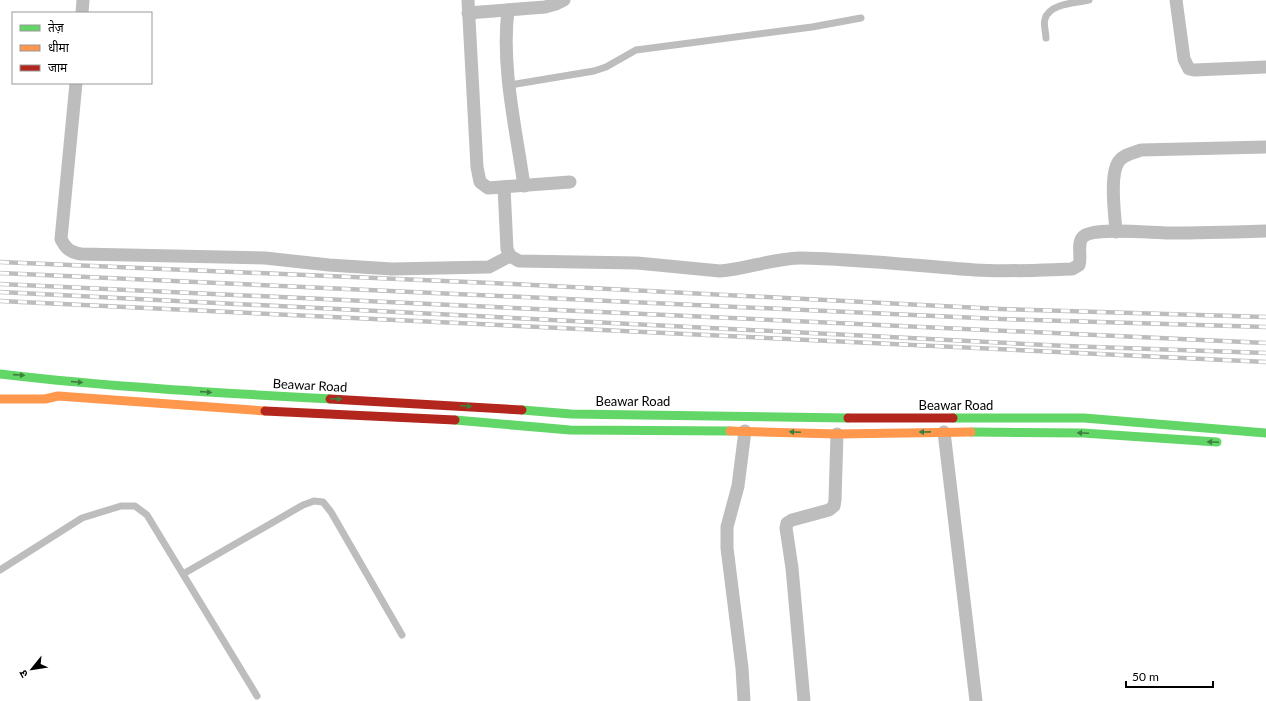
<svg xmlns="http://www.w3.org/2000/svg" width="1266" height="701" font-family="Lato,'Noto Sans Devanagari',sans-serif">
  <rect width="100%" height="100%" fill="#fff"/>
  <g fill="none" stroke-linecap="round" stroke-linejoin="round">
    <g stroke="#bdbdbd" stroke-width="7">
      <path d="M1046,38C1046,32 1043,24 1045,19C1049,3 1077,3 1089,0"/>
      <polyline points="510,85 594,71 606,67 636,50 812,27 861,18"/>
      <polyline points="0,570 82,518 121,506 135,506 147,515 257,696"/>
      <polyline points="183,574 303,505 314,501 323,502 331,512 402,635"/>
    </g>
    <g stroke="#bdbdbd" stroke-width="13">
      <polyline points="468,0 477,167 480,182 488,188 570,182"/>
      <polyline points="1176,0 1184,59 1189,69 1194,70 1266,67"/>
      <path d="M508,10C501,68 516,128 524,186"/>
      <polyline points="82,13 83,0"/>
      <polyline points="468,13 545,7 556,4 564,0"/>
      <path d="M76,83L61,239C66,249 70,252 81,254L265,258L329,265L392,269L489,267L510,256"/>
      <path d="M504,187L507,249L510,256L519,261L637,263L720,271C747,269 774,258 801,258C859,259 917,266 975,270C1007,272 1040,270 1072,269L1079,265C1082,257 1076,242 1084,236C1096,227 1152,233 1169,233C1201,233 1234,232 1266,231"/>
      <path d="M1116,232C1115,215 1109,174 1119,161C1124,154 1134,153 1141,150L1266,147"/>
      <polyline points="944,432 976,701"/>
      <polyline points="744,701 742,668 727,548 727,527 738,486 745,431"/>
      <polyline points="804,701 792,568 786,528 787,523 792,520 829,510 834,506 835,500 837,434"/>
    </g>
    <g stroke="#63d668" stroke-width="9">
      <path d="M0,374C109,387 220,393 330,399"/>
      <polyline points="522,410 571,414 848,418"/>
      <polyline points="953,418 1084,418 1266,433"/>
      <polyline points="455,420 570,430 730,431"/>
      <polyline points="971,432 1083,433 1217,442"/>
    </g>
    <g stroke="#ff974d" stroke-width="9">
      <polyline points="0,399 45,399 58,396 265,411"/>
      <polyline points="730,431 837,434 971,432"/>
    </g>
    <g stroke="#b3261e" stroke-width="9">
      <polyline points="330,399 522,410"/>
      <polyline points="265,411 455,420"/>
      <polyline points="848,418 953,418"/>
    </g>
    <g stroke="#bdbdbd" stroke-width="4.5">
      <g id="rail">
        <polyline points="0,262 491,283 1000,309 1266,317"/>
        <polyline points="0,273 1000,319 1266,327"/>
        <polyline points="0,284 1266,343"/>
        <polyline points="0,292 1066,346 1266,353"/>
        <polyline points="0,301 1266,362"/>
      </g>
    </g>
    <use href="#rail" stroke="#fff" stroke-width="3" stroke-dasharray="9" stroke-linecap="butt"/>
  </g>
  <defs><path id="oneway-solid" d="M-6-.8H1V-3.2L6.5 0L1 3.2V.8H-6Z"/></defs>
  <g fill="#3b803e">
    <use href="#oneway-solid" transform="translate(19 375) rotate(4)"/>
    <use href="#oneway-solid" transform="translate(77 382) rotate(4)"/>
    <use href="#oneway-solid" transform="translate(206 392) rotate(4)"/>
    <use href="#oneway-solid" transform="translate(336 399) rotate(3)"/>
    <use href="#oneway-solid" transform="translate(466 406) rotate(4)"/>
    <use href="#oneway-solid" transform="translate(795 432) rotate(-178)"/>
    <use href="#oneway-solid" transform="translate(925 432) rotate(179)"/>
    <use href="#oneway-solid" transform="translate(1083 433) rotate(-178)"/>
    <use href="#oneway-solid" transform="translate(1213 442) rotate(-177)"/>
  </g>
  <g text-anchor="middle" stroke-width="3.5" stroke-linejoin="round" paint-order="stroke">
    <g font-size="13" fill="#000" stroke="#fff">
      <text transform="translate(310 385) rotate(3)" y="5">Beawar Road</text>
      <text x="633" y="406">Beawar Road</text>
      <text x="956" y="410">Beawar Road</text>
    </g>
  </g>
  <rect x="12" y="12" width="140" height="72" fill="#ffffff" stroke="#999999"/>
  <rect x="20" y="25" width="20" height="6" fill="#63d668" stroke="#999999"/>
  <text x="48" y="32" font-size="12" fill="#000000">तेज़</text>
  <rect x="20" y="45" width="20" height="6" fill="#ff974d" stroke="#999999"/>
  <text x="48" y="52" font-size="12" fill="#000000">धीमा</text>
  <rect x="20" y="65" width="20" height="6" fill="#b3261e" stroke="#999999"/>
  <text x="48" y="72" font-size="12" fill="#000000">जाम</text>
  <g transform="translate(32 669) rotate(240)" stroke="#ffffff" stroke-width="3" paint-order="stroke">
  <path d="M0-3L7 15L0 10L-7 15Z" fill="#000000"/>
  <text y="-6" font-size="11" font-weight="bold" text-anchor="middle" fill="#000000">उ</text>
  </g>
  <path d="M1126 681v6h87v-6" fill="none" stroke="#000000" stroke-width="2"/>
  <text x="1132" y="681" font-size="12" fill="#000000" stroke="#ffffff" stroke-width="3" paint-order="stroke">50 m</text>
</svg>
